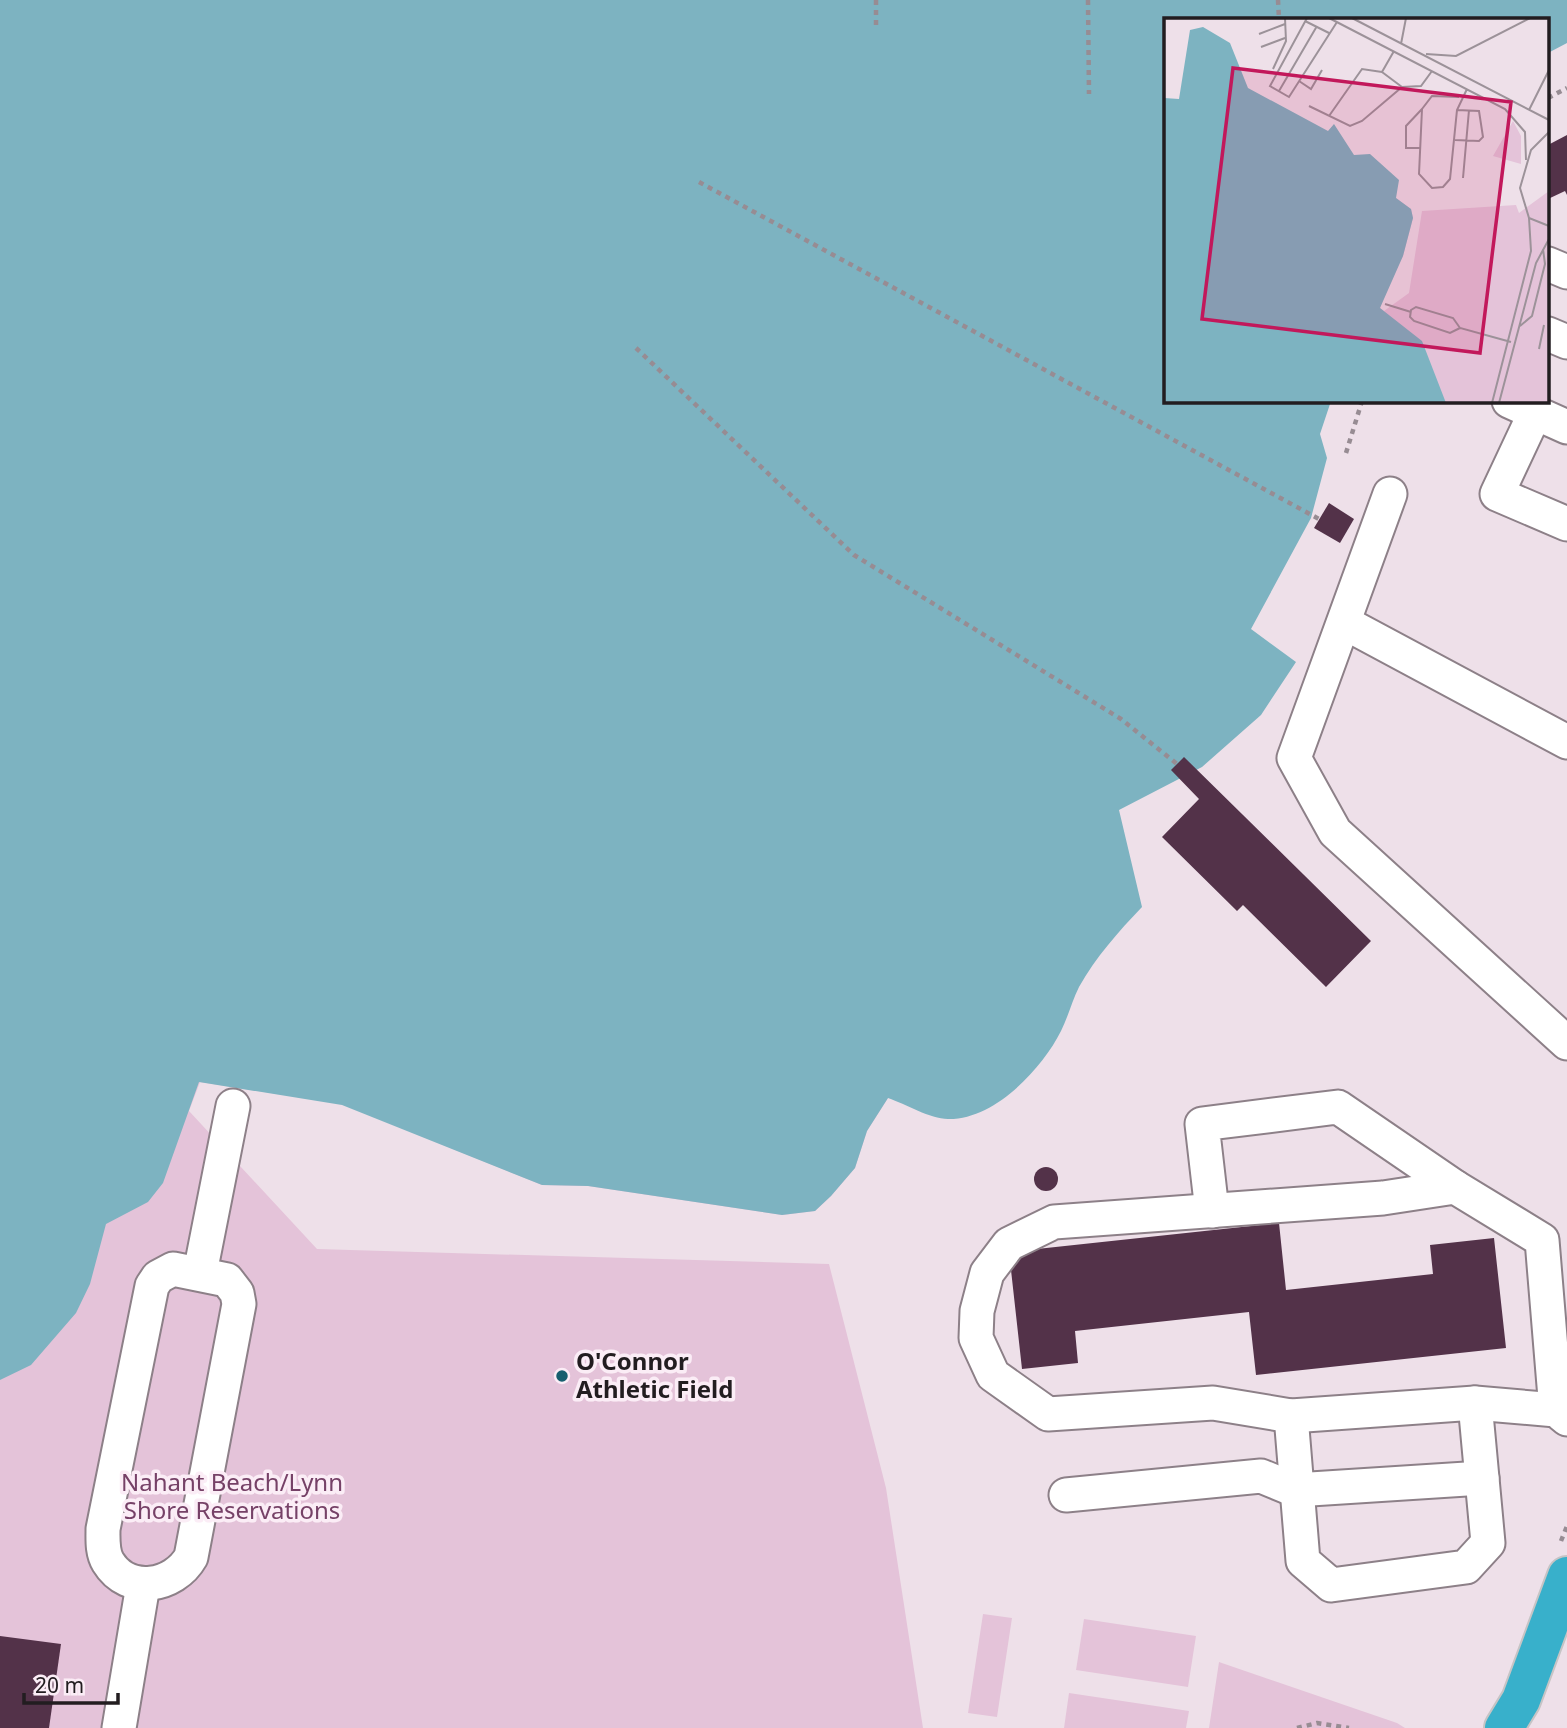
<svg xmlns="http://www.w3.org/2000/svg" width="1567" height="1728" font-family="'Noto Sans',sans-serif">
  <rect width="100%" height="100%" fill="#eee0e9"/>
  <g fill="#e4c3d9">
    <polygon points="0,988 888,1098 867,1131 855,1168 831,1196 815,1211 782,1215 588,1186 542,1185 342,1104 200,1082 189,1111 317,1249 829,1264 886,1488 923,1728 0,1728"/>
    <polygon points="983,1614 1012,1618 997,1717 968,1713"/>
    <polygon points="1084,1619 1196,1636 1188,1687 1076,1670"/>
    <polygon points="1219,1662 1397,1723 1405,1728 1209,1728"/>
    <polygon points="1069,1693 1189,1711 1186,1728 1064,1728"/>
  </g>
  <path fill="#7db3c1" d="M0,0H1567V43L1548,53V19H1166V401H1331L1320,434L1327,458L1311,518L1251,629L1296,662L1261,715L1202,767L1119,810L1142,907C1118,932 1096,957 1079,987C1072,1001 1068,1017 1061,1031C1042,1069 994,1120 948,1119C930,1119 906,1104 888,1098L867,1131L855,1168L831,1196L815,1211L782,1215L588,1186L542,1185L342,1105L199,1082L163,1183L148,1202L106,1224L90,1284L76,1313L31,1365L0,1380Z"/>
  <g fill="#533249">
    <polygon points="1567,135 1567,195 1565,191 1548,199 1548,145"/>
    <polygon points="1329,503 1354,519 1340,543 1314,528"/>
    <polygon points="1184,757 1371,941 1326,987 1243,905 1237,911 1162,837 1199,799 1171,770"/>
    <circle cx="1046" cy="1179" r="12"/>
    <polygon points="1279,1223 1286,1290 1433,1274 1430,1245 1494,1238 1506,1348 1256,1375 1249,1312 1075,1331 1078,1363 1022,1369 1009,1252"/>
    <polygon points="0,1636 61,1644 49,1728 0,1728"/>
  </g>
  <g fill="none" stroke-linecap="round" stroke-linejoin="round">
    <g stroke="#8d8088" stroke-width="37">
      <g id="minor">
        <polyline points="1548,264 1567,272"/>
        <polyline points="1548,334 1567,342"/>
        <polyline points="1509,401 1567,427"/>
        <polyline points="1535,413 1497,494 1567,524"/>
        <polyline points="1390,494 1294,758 1335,832 1567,1043"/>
        <polyline points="1345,623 1567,742"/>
        <polyline points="1212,1211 1202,1124 1338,1107 1455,1187"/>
        <path d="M173,1269L227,1280L237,1293L239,1304L191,1557C174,1587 128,1595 108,1562C102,1552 103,1540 103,1529L152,1286L158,1277Z"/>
        <polyline points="200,1273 233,1106"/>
        <polyline points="1556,1410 1542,1240 1455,1187 1383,1198 1054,1222 1009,1244 987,1273 977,1311 976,1338 993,1375 1048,1414 1213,1403 1291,1416 1475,1403 1556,1410 1567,1419"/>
        <polyline points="1291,1416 1303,1561 1331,1585 1466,1567 1488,1543 1475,1403"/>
        <polyline points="1066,1495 1261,1476 1295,1490 1482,1478"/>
        <polyline points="119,1728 143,1585"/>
      </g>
    </g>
    <g stroke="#c6c4c5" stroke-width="42">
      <polyline id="highway" points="1504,1728 1521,1700 1567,1576"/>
    </g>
    <g stroke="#978c93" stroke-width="4.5" stroke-dasharray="5 5" stroke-linecap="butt">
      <polyline points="876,0 876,29"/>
      <polyline points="1088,0 1089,94"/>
      <polyline points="1278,0 1279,19"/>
      <polyline points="1548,98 1567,88"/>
      <polyline points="699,182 1319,519"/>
      <polyline points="636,348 854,555 1121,719 1177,764"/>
      <polyline points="1346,453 1362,401"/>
      <polyline points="1561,1541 1567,1526"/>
      <polyline points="1297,1728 1317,1723 1349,1728"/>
    </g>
    <use href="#minor" stroke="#fff" stroke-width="33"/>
    <use href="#highway" stroke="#38b0cb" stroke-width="38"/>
  </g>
  <circle fill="#175f6f" stroke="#fbedf6" stroke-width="2.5" cx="562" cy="1376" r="7"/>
  <g text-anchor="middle" stroke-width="7" stroke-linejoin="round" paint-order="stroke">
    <g font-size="24" font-weight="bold" fill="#221d20" stroke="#fbedf6" text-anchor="start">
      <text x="576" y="1370">O'Connor<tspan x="576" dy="28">Athletic Field</tspan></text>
    </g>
    <g font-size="24" fill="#764167" stroke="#fbedf6">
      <text x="232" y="1491">Nahant Beach/Lynn<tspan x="232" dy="28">Shore Reservations</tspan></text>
    </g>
  </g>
  <g transform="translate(1164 18)">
    <rect width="385" height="385" fill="#eee0e9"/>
    <path d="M349,103L357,118V146L329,138ZM385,173V385H228L197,306L232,180L247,191L249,200L239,238L221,273L216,290L220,293L245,275L258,193L352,187L355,195Z" fill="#e4c3d9"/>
    <path d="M39,9L66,25L84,70L164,113L170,106L190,137L206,136L235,162L232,180L247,191L249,200L239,238L216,290L258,323L282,385H0V80L15,81L26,12Z" fill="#7db3c1"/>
    <path fill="none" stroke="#9c9299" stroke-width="2" d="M143,0L106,68L125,79L173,4M165,0L341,91L361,114L362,142M188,0L385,102M141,3L165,15M95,16L121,6M237,26L242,0M97,29L121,20M262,36L292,38L366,0M109,51L122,23L121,0M135,63L147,71L158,52M238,69L257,68L268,53M115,73L153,8M295,79L268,78L258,91L255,156L268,170L279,169L286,161L293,92L303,71M145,88L186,108L198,103L238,69L218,54L230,33M365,92L385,52M165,98L198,51L218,54M385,114L367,132L356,170L365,200L385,208M291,122L315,123L319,119L315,93L293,92M257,130H242V108L258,91M299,160L305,92M221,286L247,294M356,308L368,298L381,246L379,231M296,310L286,315L250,303L246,299L247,292L252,289L289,300L296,310L347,324M375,331L380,307M328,385L367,233L365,200M335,385L372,245L385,221"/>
    <path fill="#c2185b" fill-opacity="0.15" stroke="#c2185b" stroke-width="3.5" d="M69,50L347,84L316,335L38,301Z"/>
    <rect width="385" height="385" fill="none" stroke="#221d20" stroke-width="3.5"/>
  </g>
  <path d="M24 1693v10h94v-10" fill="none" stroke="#221d20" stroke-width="3.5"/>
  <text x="35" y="1693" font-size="21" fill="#221d20" stroke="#fbedf6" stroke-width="5" paint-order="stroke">20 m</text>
</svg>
